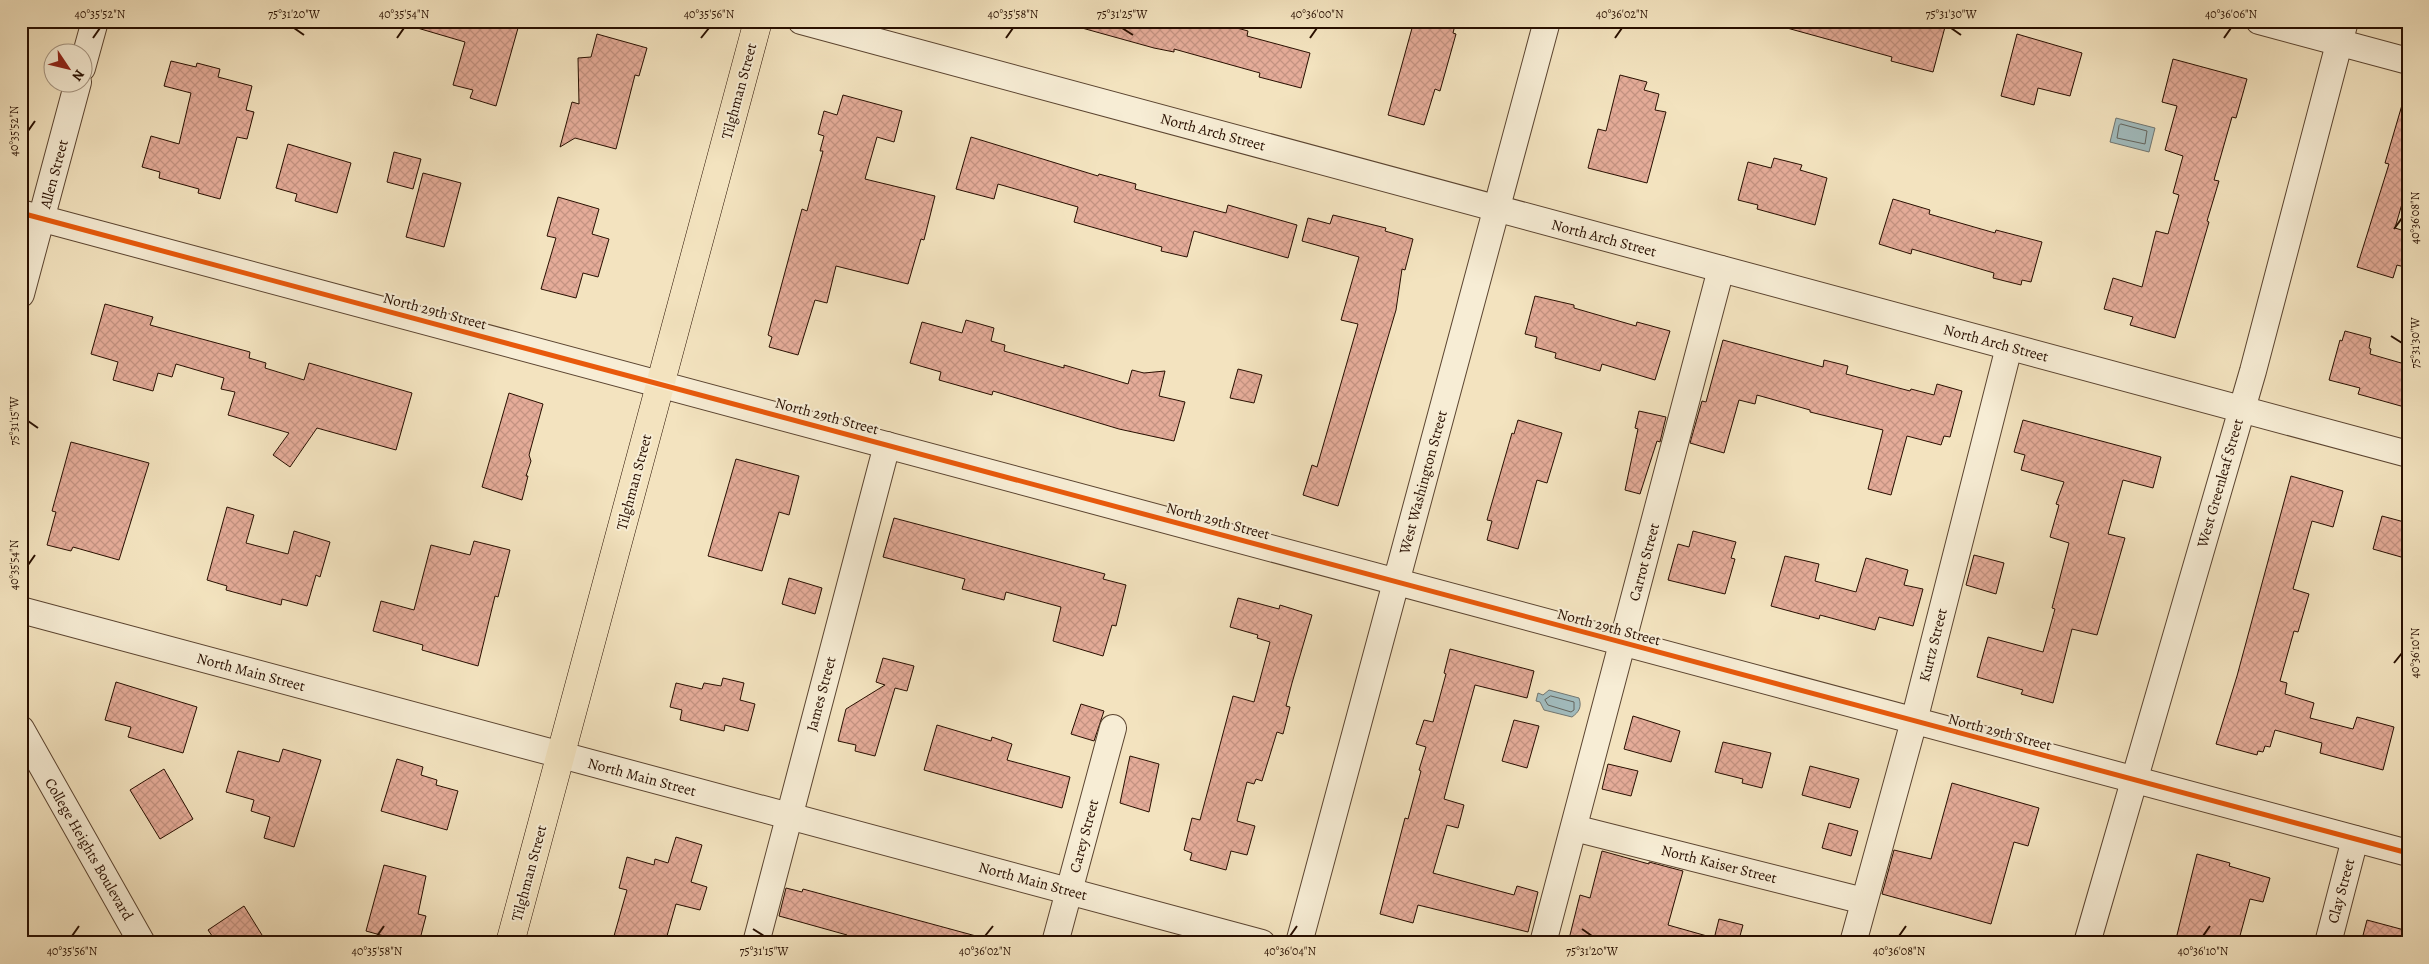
<svg xmlns="http://www.w3.org/2000/svg" width="2429" height="964" font-family="Alegreya,serif">
  <defs>
    <pattern id="building-cross-hatch" width="8" height="8" patternUnits="userSpaceOnUse" patternTransform="scale(1.25)"><rect width="8" height="8" fill="#e5ac99"/><path d="M0 0l8 8M0 8l8-8" fill="none" stroke="#c49382"/></pattern>
  </defs>
  <rect width="100%" height="100%" fill="#f3e3bf"/>
  <filter id="stains"><feTurbulence type="fractalNoise" baseFrequency=".004" numOctaves="4"/><feColorMatrix values="0 0 0 0 .2 0 0 0 0 .09 0 0 0 0 .02 0 0 0 .5 -.17"/></filter>
  <radialGradient id="worn" r=".72"><stop offset=".6" stop-color="#630" stop-opacity="0"/><stop offset="1" stop-color="#630" stop-opacity=".3"/></radialGradient>
  <g fill="#a1bbbd" stroke="#717671">
    <polygon points="2116,118 2155,128 2149,152 2110,142"/>
    <path d="M1549,690L1579,698C1582,707 1579,712 1572,717L1544,710L1540,702L1536,701L1538,693L1543,695Z"/>
  </g>
  <g fill="none" stroke-linecap="round" stroke-linejoin="round">
    <g stroke="#64655e" stroke-width="1">
      <polygon points="2121,124 2147,131 2145,144 2117,138 2119,126"/>
      <polygon points="1551,696 1574,702 1574,710 1571,712 1548,705 1545,700"/>
    </g>
  </g>
  <g fill="url(#building-cross-hatch)" stroke="#280f00">
    <polygon points="415,21 520,21 496,106 470,98 473,90 453,85 465,42 414,27"/>
    <polygon points="1082,21 1212,21 1248,31 1247,36 1310,53 1301,88 1259,77 1260,73 1174,49 1174,52 1154,48 1082,28"/>
    <polygon points="1414,21 1456,21 1453,33 1456,34 1440,91 1435,89 1424,125 1388,115"/>
    <polygon points="1788,21 1923,21 1945,27 1933,72 1891,61 1892,57 1787,28"/>
    <polygon points="597,34 647,48 639,76 635,75 616,149 575,138 560,147 572,102 579,104 578,58 591,57"/>
    <polygon points="2017,34 2082,53 2070,96 2038,88 2034,105 2001,96"/>
    <polygon points="2173,59 2247,79 2236,118 2232,117 2214,180 2219,181 2207,221 2209,222 2175,338 2130,325 2133,317 2104,309 2113,278 2142,287 2156,231 2168,234 2179,195 2173,193 2183,156 2165,150 2177,106 2162,102"/>
    <polygon points="171,61 196,67 197,63 220,69 218,77 252,86 246,110 254,112 247,139 237,137 220,199 198,193 199,189 159,178 160,172 142,167 151,136 179,144 191,93 164,86"/>
    <polygon points="1620,75 1647,82 1644,90 1659,94 1655,110 1666,112 1647,183 1588,168 1598,129 1606,131"/>
    <polygon points="843,95 902,111 894,142 877,137 865,179 935,196 924,240 921,239 908,284 836,266 827,303 815,300 798,355 769,347 772,337 768,335 802,209 807,211 823,151 820,151 824,136 818,134 824,111 837,115"/>
    <polygon points="2402,105 2408,106 2408,183 2395,228 2408,232 2408,268 2397,265 2393,278 2357,267 2389,164 2385,163"/>
    <polygon points="971,137 1098,176 1099,174 1136,184 1135,189 1226,213 1228,205 1297,225 1288,258 1194,231 1187,257 1161,251 1162,247 1074,222 1078,207 998,184 994,199 956,189"/>
    <polygon points="288,144 351,163 337,213 295,201 297,194 276,188"/>
    <polygon points="394,152 421,159 413,189 387,182"/>
    <polygon points="1774,158 1802,165 1800,170 1827,178 1815,225 1757,209 1758,205 1738,200 1748,162 1771,168"/>
    <polygon points="423,173 461,183 444,247 406,237"/>
    <polygon points="558,197 599,209 592,234 609,239 598,277 583,273 576,298 541,289 556,238 547,236"/>
    <polygon points="1893,199 1930,210 1929,214 1995,233 1996,230 2042,242 2031,282 2022,280 2021,285 1993,278 1994,273 1912,249 1911,254 1879,244"/>
    <polygon points="1333,215 1386,228 1385,231 1413,239 1405,270 1402,269 1396,310 1338,506 1303,495 1312,465 1317,467 1358,324 1341,320 1359,257 1302,241 1308,218 1330,224"/>
    <polygon points="1535,296 1574,305 1574,308 1636,326 1637,322 1670,331 1655,380 1602,364 1600,371 1555,358 1556,353 1535,347 1537,337 1525,334"/>
    <polygon points="105,304 153,317 150,325 250,352 249,358 266,363 265,368 304,380 309,363 412,393 396,450 317,428 290,467 273,455 289,433 228,415 235,392 221,389 224,378 176,364 172,377 158,373 153,391 113,380 118,362 91,354"/>
    <polygon points="966,320 994,328 991,341 1005,345 1004,351 1064,368 1064,365 1128,384 1132,370 1144,373 1165,371 1159,396 1185,402 1174,441 1119,429 993,391 992,395 939,380 941,372 910,363 922,322 962,333"/>
    <polygon points="2345,331 2371,338 2369,348 2371,349 2370,354 2408,365 2408,408 2358,394 2360,388 2329,380 2340,340 2342,341"/>
    <polygon points="1723,340 1823,367 1824,360 1848,366 1846,374 1910,391 1911,389 1934,395 1937,384 1962,391 1950,437 1944,436 1941,445 1907,436 1891,495 1868,489 1883,430 1810,412 1810,410 1757,395 1755,404 1739,400 1724,453 1690,443 1702,401 1706,402"/>
    <polygon points="1238,369 1262,375 1254,403 1230,398"/>
    <polygon points="509,393 543,404 529,455 531,461 526,476 528,476 522,500 482,487"/>
    <polygon points="1639,411 1666,417 1660,442 1657,441 1640,494 1625,490 1638,429 1635,428"/>
    <polygon points="1518,420 1562,433 1547,483 1537,480 1518,549 1487,540 1492,521 1487,520 1512,433 1514,434"/>
    <polygon points="2023,420 2161,457 2153,488 2123,480 2108,534 2125,538 2097,635 2072,629 2053,703 2021,694 2023,690 1977,677 1988,637 2043,652 2055,609 2052,608 2069,543 2050,537 2059,505 2056,504 2064,482 2021,470 2025,455 2014,452"/>
    <polygon points="71,442 149,463 119,560 73,547 71,551 47,545 56,512 52,511"/>
    <polygon points="736,459 799,476 789,515 779,512 762,571 708,556"/>
    <polygon points="2291,476 2343,491 2333,527 2312,521 2293,589 2309,594 2298,632 2294,631 2280,681 2287,683 2285,694 2314,703 2310,718 2353,729 2357,717 2394,727 2383,770 2320,753 2322,743 2275,730 2270,747 2265,746 2263,752 2258,751 2257,755 2216,744 2237,676"/>
    <polygon points="227,507 254,515 246,543 288,554 294,531 330,542 320,577 316,575 307,606 282,599 281,605 226,590 227,586 207,580"/>
    <polygon points="2382,516 2408,523 2408,559 2373,549"/>
    <polygon points="894,518 1105,574 1103,579 1126,585 1116,626 1112,625 1103,656 1053,641 1061,607 1006,592 1004,600 962,589 965,579 883,557"/>
    <polygon points="1693,531 1736,542 1731,558 1735,559 1725,594 1668,580 1678,544 1689,547"/>
    <polygon points="474,541 510,550 498,597 495,596 478,666 422,650 423,645 373,631 381,601 414,610 431,545 470,555"/>
    <polygon points="1974,555 2004,563 1996,594 1966,585"/>
    <polygon points="1785,556 1819,564 1815,581 1856,592 1866,558 1908,570 1904,585 1923,589 1913,626 1879,617 1875,630 1820,615 1819,619 1771,606"/>
    <polygon points="789,578 822,588 815,614 782,604"/>
    <polygon points="1238,598 1279,609 1280,605 1312,615 1292,683 1286,706 1290,707 1283,734 1277,732 1262,781 1256,779 1254,784 1247,782 1237,821 1255,826 1247,855 1231,851 1226,870 1190,860 1192,853 1184,850 1192,818 1200,820 1233,696 1254,702 1270,642 1257,638 1258,635 1230,627"/>
    <polygon points="1450,649 1534,671 1527,698 1475,685 1444,799 1464,805 1458,828 1447,825 1433,873 1514,895 1517,886 1538,892 1528,932 1418,905 1413,923 1380,914 1405,818 1408,819 1421,771 1419,770 1426,747 1416,744 1424,720 1433,722 1446,674 1444,673"/>
    <polygon points="883,658 914,666 907,691 895,688 875,756 855,751 856,745 838,741 846,709 885,685 876,682"/>
    <polygon points="723,678 744,683 740,700 755,704 748,731 725,725 724,731 680,720 682,710 670,707 676,683 702,689 704,683 721,686"/>
    <polygon points="116,682 197,707 183,753 128,737 131,727 105,720"/>
    <polygon points="1081,704 1104,711 1094,741 1071,734"/>
    <polygon points="1633,716 1680,731 1671,762 1624,749"/>
    <polygon points="1514,720 1539,726 1527,768 1502,761"/>
    <polygon points="937,725 991,741 992,737 1012,744 1007,760 1070,777 1062,808 924,770"/>
    <polygon points="1723,742 1771,753 1762,788 1742,783 1743,779 1715,772"/>
    <polygon points="283,749 321,760 294,847 264,838 270,817 251,811 254,800 226,792 238,751 279,762"/>
    <polygon points="1130,756 1159,764 1149,812 1120,803"/>
    <polygon points="397,759 423,767 421,775 437,780 436,785 458,791 447,830 381,811"/>
    <polygon points="1608,764 1638,771 1631,796 1602,789"/>
    <polygon points="1810,766 1859,779 1850,808 1802,795"/>
    <polygon points="164,769 193,819 160,839 130,790"/>
    <polygon points="1952,783 2039,808 2028,846 2014,842 1991,924 1882,894 1894,850 1931,859"/>
    <polygon points="1829,823 1858,831 1851,856 1822,848"/>
    <polygon points="676,837 702,845 691,882 707,887 700,910 676,904 665,943 612,943 627,890 619,888 627,857 654,865 655,859 668,863"/>
    <polygon points="1602,851 1649,864 1649,862 1683,871 1668,925 1707,936 1706,943 1568,943 1580,895 1590,898"/>
    <polygon points="2197,854 2230,863 2229,866 2270,878 2263,902 2250,899 2238,943 2175,943"/>
    <polygon points="384,865 426,876 418,914 426,916 419,943 409,943 366,931"/>
    <polygon points="786,888 802,892 803,889 976,936 975,943 845,943 847,935 779,916"/>
    <polygon points="244,906 267,943 217,943 208,930"/>
    <polygon points="1719,919 1743,925 1738,943 1713,943"/>
    <polygon points="2367,920 2408,931 2408,943 2361,943"/>
  </g>
  <g fill="none" stroke-linecap="round" stroke-linejoin="round">
    <g stroke="#5b4430" stroke-width="28">
      <g id="minor">
        <polyline points="801,21 2408,454"/>
        <polyline points="2259,21 2408,61"/>
        <polyline points="82,68 95,21"/>
        <polyline points="21,213 2408,853"/>
        <polyline points="21,294 78,82"/>
        <polyline points="21,610 1262,943"/>
        <polyline points="21,729 142,943"/>
        <polyline points="1574,828 1864,901"/>
        <polyline points="756,943 887,445"/>
        <polyline points="1055,943 1113,728"/>
        <polyline points="1299,943 1547,21"/>
        <polyline points="1543,943 1721,269"/>
        <polyline points="1853,943 1914,721 2009,347"/>
        <polyline points="2087,943 2253,371 2345,21"/>
        <polyline points="2328,943 2355,839"/>
      </g>
    </g>
    <g stroke="#280f00" stroke-width="29">
      <polyline id="major" points="510,943 758,21"/>
    </g>
    <use href="#minor" stroke="#f7edd5" stroke-width="26"/>
    <use href="#major" stroke="#f3e3bf" stroke-width="28"/>
    <g stroke="#f7edd5" stroke-width="8">
      <polyline id="cycleway" points="21,213 2408,853"/>
    </g>
    <use href="#cycleway" stroke="#e8590c" stroke-width="5"/>
  </g>
  <path fill="none" stroke="#280f00" stroke-width="2" d="M294,28L304,35M1122,28L1133,35M1951,28L1961,35M93,38L100,28M397,38L404,28M701,38L709,28M1006,38L1013,28M1310,38L1317,28M1615,38L1622,28M2224,38L2231,28M28,131L35,121M2394,229L2402,218M2391,336L2402,343M28,421L38,428M28,565L35,555M2394,663L2402,653M753,929L764,936M1582,929L1592,936M72,936L79,926M377,936L384,926M985,936L993,926M1290,936L1297,926M1899,936L1906,926M2203,936L2210,926"/>
  <g text-anchor="middle" stroke-width="4" stroke-linejoin="round" paint-order="stroke">
    <g font-size="15" fill="#280f00" stroke="#f7edd5">
      <text transform="translate(739 91) rotate(-75)" y="5">Tilghman Street</text>
      <text transform="translate(1213 132) rotate(15)" y="5">North Arch Street</text>
      <text transform="translate(54 174) rotate(-75)" y="5">Allen Street</text>
      <text transform="translate(1604 238) rotate(15)" y="5">North Arch Street</text>
      <text transform="translate(435 311) rotate(15)" y="5">North 29th Street</text>
      <text transform="translate(1996 343) rotate(15)" y="5">North Arch Street</text>
      <text transform="translate(827 416) rotate(15)" y="5">North 29th Street</text>
      <text transform="translate(634 482) rotate(-75)" y="5">Tilghman Street</text>
      <text transform="translate(1423 482) rotate(-75)" y="5">West Washington Street</text>
      <text transform="translate(2220 483) rotate(-74)" y="5">West Greenleaf Street</text>
      <text transform="translate(1218 521) rotate(15)" y="5">North 29th Street</text>
      <text transform="translate(1644 562) rotate(-75)" y="5">Carrot Street</text>
      <text transform="translate(1609 627) rotate(15)" y="5">North 29th Street</text>
      <text transform="translate(1933 645) rotate(-76)" y="5">Kurtz Street</text>
      <text transform="translate(251 672) rotate(15)" y="5">North Main Street</text>
      <text transform="translate(821 694) rotate(-75)" y="5">James Street</text>
      <text transform="translate(2000 732) rotate(15)" y="5">North 29th Street</text>
      <text transform="translate(642 777) rotate(15)" y="5">North Main Street</text>
      <text transform="translate(1084 836) rotate(-75)" y="5">Carey Street</text>
      <text transform="translate(89 849) rotate(60)" y="5">College Heights Boulevard</text>
      <text transform="translate(1719 864) rotate(14)" y="5">North Kaiser Street</text>
      <text transform="translate(529 873) rotate(-75)" y="5">Tilghman Street</text>
      <text transform="translate(1033 881) rotate(15)" y="5">North Main Street</text>
      <text transform="translate(2341 891) rotate(-75)" y="5">Clay Street</text>
    </g>
  </g>
  <rect width="2429" height="964" fill="none" stroke="#f3e3bf" stroke-width="55"/>
  <g transform="translate(68 68) rotate(125)"><circle r="24" fill="#f7edd5" stroke="#a49480"/>
  <path d="M0-4L9 19L0 12L-9 19Z" fill="#8f2418"/>
  <text y="-8" font-size="14" font-weight="bold" text-anchor="middle" fill="#280f00">N</text>
  </g>
  <rect x="28" y="28" width="2374" height="908" fill="none" stroke="#280f00" stroke-width="2"/>
  <g font-size="12" text-anchor="middle" fill="#280f00">
    <text x="100" y="18">40°35'52"N</text>
    <text x="294" y="18">75°31'20"W</text>
    <text x="404" y="18">40°35'54"N</text>
    <text x="709" y="18">40°35'56"N</text>
    <text x="1013" y="18">40°35'58"N</text>
    <text x="1122" y="18">75°31'25"W</text>
    <text x="1317" y="18">40°36'00"N</text>
    <text x="1622" y="18">40°36'02"N</text>
    <text x="1951" y="18">75°31'30"W</text>
    <text x="2231" y="18">40°36'06"N</text>
    <text transform="translate(14 131) rotate(-90)" y="4">40°35'52"N</text>
    <text transform="translate(2415 218) rotate(-90)" y="4">40°36'08"N</text>
    <text transform="translate(2415 343) rotate(-90)" y="4">75°31'30"W</text>
    <text transform="translate(14 421) rotate(-90)" y="4">75°31'15"W</text>
    <text transform="translate(14 565) rotate(-90)" y="4">40°35'54"N</text>
    <text transform="translate(2415 653) rotate(-90)" y="4">40°36'10"N</text>
    <text x="72" y="955">40°35'56"N</text>
    <text x="377" y="955">40°35'58"N</text>
    <text x="764" y="955">75°31'15"W</text>
    <text x="985" y="955">40°36'02"N</text>
    <text x="1290" y="955">40°36'04"N</text>
    <text x="1592" y="955">75°31'20"W</text>
    <text x="1899" y="955">40°36'08"N</text>
    <text x="2203" y="955">40°36'10"N</text>
  </g>
  <rect width="100%" height="100%" filter="url(#stains)"/>
  <rect width="100%" height="100%" fill="url(#worn)"/>
</svg>
